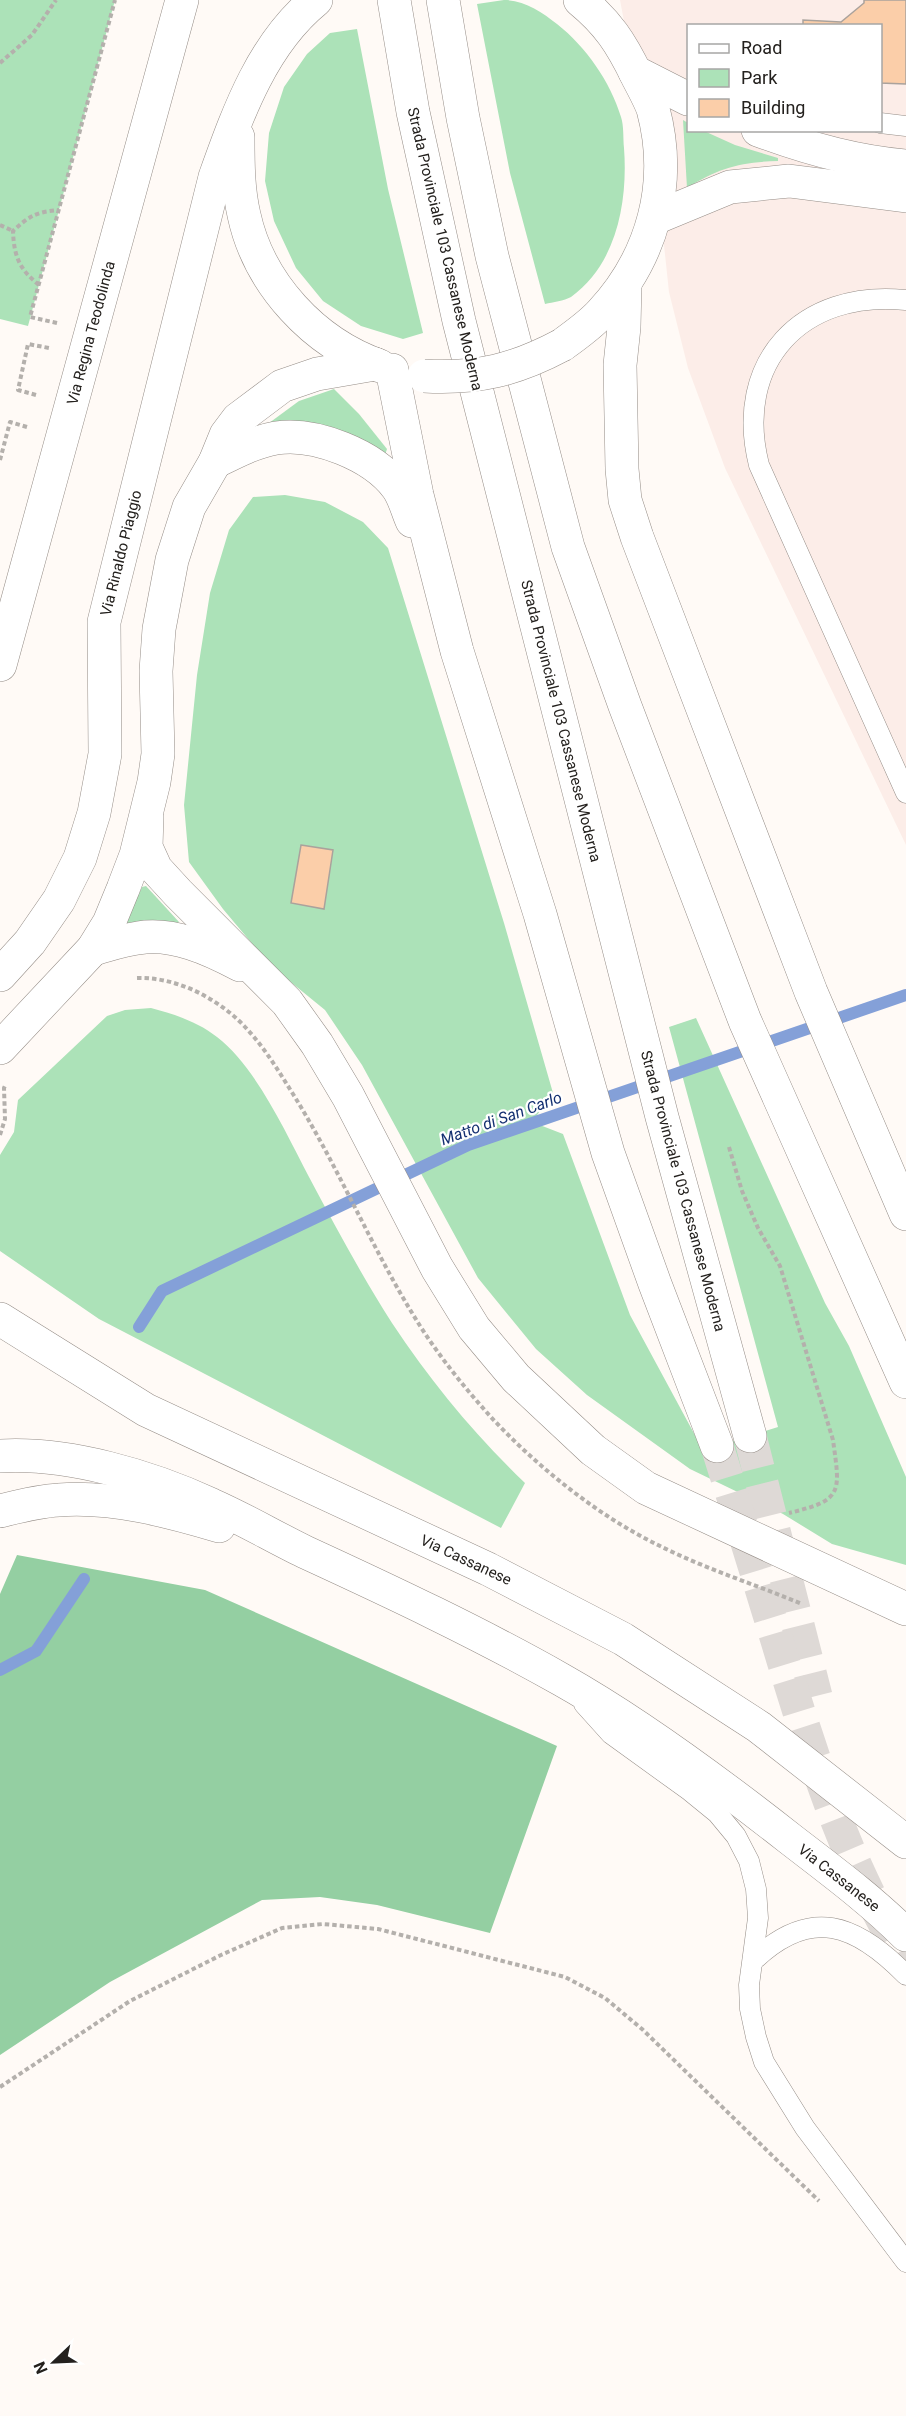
<svg xmlns="http://www.w3.org/2000/svg" width="906" height="2416" font-family="Roboto,sans-serif">
  <rect width="100%" height="100%" fill="#fffaf6"/>
  <path fill="#fcede8" fill-rule="evenodd" d="M620,0H906V845L725,468L688,368L669,292L661,217ZM688,26H880V130H688Z"/>
  <g fill="#ace2b8">
    <polygon points="0,0 115,0 28,326 0,319"/>
    <path d="M504,0C524,0 542,12 557,24C586,47 610,81 621,117C624,126 623,138 624,148C628,201 617,264 571,297C564,301 553,302 545,304L510,173L477,4Z"/>
    <polygon points="357,29 388,189 423,333 403,339 361,326 323,301 296,268 274,221 265,181 269,133 284,87 307,54 330,33"/>
    <path d="M683,120L688,123V130L704,131L735,145L778,158V161C741,162 718,168 687,188Z"/>
    <polygon points="334,389 359,414 387,449 385,455 265,426 299,401"/>
    <polygon points="285,495 325,502 363,522 388,548 504,923 553,1093 532,1122 563,1134 630,1315 703,1450 778,1427 669,1027 696,1018 825,1303 849,1346 906,1477 906,1565 832,1544 783,1514 690,1469 587,1395 536,1349 478,1278 362,1065 325,1010 271,966 223,909 189,862 184,805 197,675 210,593 229,530 253,497"/>
    <polygon points="146,886 179,922 176,924 125,924 142,887"/>
    <path d="M151,1008C174,1014 198,1022 217,1037C256,1067 286,1133 309,1177C335,1226 362,1276 392,1323C432,1383 473,1433 525,1483L501,1528L99,1319L0,1251V1155L14,1132L18,1100L107,1016L125,1010Z"/>
  </g>
  <polygon fill="#94cfa2" points="17,1555 205,1590 557,1746 490,1933 377,1905 320,1897 262,1900 110,1982 0,2055 0,1594"/>
  <g fill="none" stroke-linecap="round" stroke-linejoin="round">
    <g stroke="#84a0d8" stroke-width="12">
      <polyline points="139,1327 162,1291 468,1145 906,995"/>
      <polyline points="0,1670 36,1651 84,1579"/>
    </g>
  </g>
  <g fill="#fbcea9" stroke="#aaa29c" stroke-width="1.5">
    <polygon points="864,0 906,0 906,84 880,83 880,26 803,26 803,20 841,22 864,3"/>
    <polygon points="301,845 333,850 324,909 291,903"/>
  </g>
  <g fill="none" stroke-linecap="round" stroke-linejoin="round">
    <g stroke="#ded9d6" stroke-width="33" stroke-dasharray="33 16" stroke-linecap="butt">
      <polyline points="750,1436 816,1696"/>
      <path d="M717,1446C740,1520 763,1594 785,1667C816,1768 849,1871 906,1960"/>
    </g>
    <g stroke="#958d87" stroke-width="21">
      <g id="service">
        <polyline points="880,123 906,126"/>
        <path d="M906,300C802,289 733,362 759,465L906,793"/>
        <polyline points="584,1704 611,1734 690,1791 717,1813 736,1836 749,1861 756,1889 758,1918 749,1985 750,2009 756,2037 764,2062 805,2128 906,2262"/>
        <path d="M754,1960C811,1906 856,1924 906,1975"/>
      </g>
    </g>
    <g stroke="#958d87" stroke-width="34">
      <g id="minor">
        <polyline points="0,665 182,0"/>
        <polyline points="147,816 146,847 156,869 178,893 287,1002 317,1044 348,1096 437,1268 474,1328 516,1378 593,1450 646,1488 906,1609"/>
        <path d="M93,949C108,945 123,940 138,938C173,932 210,949 240,965"/>
      </g>
    </g>
    <g stroke="#958d87" stroke-width="34">
      <g id="tertiary">
        <polyline points="635,72 688,99"/>
        <path d="M758,130C806,148 855,162 906,166"/>
        <path d="M238,137C238,164 238,189 244,215C259,284 314,343 380,366"/>
        <polyline points="655,218 730,187 789,181 906,196"/>
        <path d="M562,345C576,335 590,325 601,313C653,257 673,183 653,109C649,98 642,86 637,76C621,43 608,23 580,0"/>
        <path d="M0,975L30,942L59,900L80,858L94,813L105,754L104,622L215,177C238,113 262,44 316,0"/>
        <polyline points="0,1048 93,949 109,923 123,889 136,855 154,782 158,754 156,671 159,629 172,560 189,507 215,462 226,435 238,419 282,386 317,374 375,364"/>
      </g>
    </g>
    <g stroke="#958d87" stroke-width="34">
      <g id="primary">
        <polyline points="0,1319 146,1410 488,1569 623,1639 759,1727 906,1842"/>
        <path d="M0,1456C68,1452 150,1476 212,1505C244,1519 274,1537 305,1552C392,1592 479,1633 562,1680C640,1724 719,1783 789,1838C829,1869 870,1899 906,1935"/>
        <path d="M0,1511C20,1506 39,1501 59,1500C112,1496 169,1511 219,1526"/>
      </g>
    </g>
    <g stroke="#958d87" stroke-width="34">
      <g id="trunk">
        <polyline points="394,0 413,112 459,321 662,1117 750,1436"/>
        <polyline points="443,0 463,118 492,256 568,547 625,706 745,1021 906,1382"/>
        <polyline points="625,284 624,327 620,365 622,469 625,500 637,537 811,992 906,1214"/>
        <polyline points="392,370 417,495 457,651 540,914 608,1153 655,1284 717,1446"/>
        <path d="M215,462C235,452 254,442 276,438C315,432 373,455 397,487C404,496 407,510 412,521"/>
      </g>
    </g>
    <g stroke="#b4b0ac" stroke-width="4" stroke-dasharray="4.5 3" stroke-linecap="butt">
      <polyline points="0,63 32,35 56,0"/>
      <polyline points="0,225 13,231"/>
      <path d="M39,285C19,269 14,256 13,231C29,216 36,212 59,210"/>
      <polyline points="57,323 30,317 115,0"/>
      <polyline points="36,395 18,390 28,344 49,348"/>
      <polyline points="0,460 10,422 27,427"/>
      <path d="M137,978C173,977 209,994 236,1018C260,1040 276,1067 293,1094C339,1168 372,1249 417,1321C438,1355 464,1387 490,1416C535,1465 597,1515 656,1544C703,1568 754,1584 802,1604"/>
      <polyline points="0,1135 5,1119 4,1088 6,1084"/>
      <path d="M729,1147L742,1191L758,1228L780,1266L833,1440C840,1492 844,1500 789,1513"/>
      <polyline points="0,2087 130,2001 221,1955 282,1928 323,1924 378,1929 565,1977 605,1998 642,2029 819,2201"/>
    </g>
    <use href="#service" stroke="#fff" stroke-width="20"/>
    <use href="#minor" stroke="#fff" stroke-width="33"/>
    <use href="#tertiary" stroke="#fff" stroke-width="33"/>
    <use href="#primary" stroke="#fff" stroke-width="33"/>
    <use href="#trunk" stroke="#fff" stroke-width="33"/>
    <g stroke="#958d87" stroke-width="34" stroke-linecap="butt">
      <path id="tertiary-bridge" d="M424,376C478,379 515,370 562,345"/>
    </g>
    <use href="#tertiary-bridge" stroke="#fff" stroke-width="33"/>
  </g>
  <g text-anchor="middle" stroke-width="4.5" stroke-linejoin="round" paint-order="stroke">
    <g font-size="15" fill="#24211e" stroke="#fff">
      <text transform="translate(445 249) rotate(77)" y="5">Strada Provinciale 103 Cassanese Moderna</text>
      <text transform="translate(91 333) rotate(-75)" y="5">Via Regina Teodolinda</text>
      <text transform="translate(121 553) rotate(-76)" y="5">Via Rinaldo Piaggio</text>
      <text transform="translate(561 721) rotate(76)" y="5">Strada Provinciale 103 Cassanese Moderna</text>
      <text transform="translate(683 1191) rotate(75)" y="5">Strada Provinciale 103 Cassanese Moderna</text>
      <text transform="translate(466 1560) rotate(25)" y="5">Via Cassanese</text>
      <text transform="translate(839 1878) rotate(38)" y="5">Via Cassanese</text>
    </g>
    <g font-size="16" font-style="italic" fill="#143071" stroke="#fff">
      <text transform="translate(501 1118) rotate(-20)" y="6">Matto di San Carlo</text>
    </g>
  </g>
  <rect x="687" y="24" width="195" height="108" fill="#ffffff" stroke="#a7a6a5" stroke-width="1.5"/>
  <rect x="699" y="44" width="30" height="9" fill="#ffffff" stroke="#a7a6a5" stroke-width="1.5"/>
  <text x="741" y="54" font-size="18" fill="#24211e">Road</text>
  <rect x="699" y="69" width="30" height="18" fill="#ace2b8" stroke="#a7a6a5" stroke-width="1.5"/>
  <text x="741" y="84" font-size="18" fill="#24211e">Park</text>
  <rect x="699" y="99" width="30" height="18" fill="#fbcea9" stroke="#a7a6a5" stroke-width="1.5"/>
  <text x="741" y="114" font-size="18" fill="#24211e">Building</text>
  <g transform="translate(54 2362) rotate(247)" stroke="#ffffff" stroke-width="4.5" paint-order="stroke">
  <path d="M0-4.5L10 22L0 15L-10 22Z" fill="#24211e"/>
  <text y="-9" font-size="16" font-weight="bold" text-anchor="middle" fill="#24211e">N</text>
  </g>
</svg>
